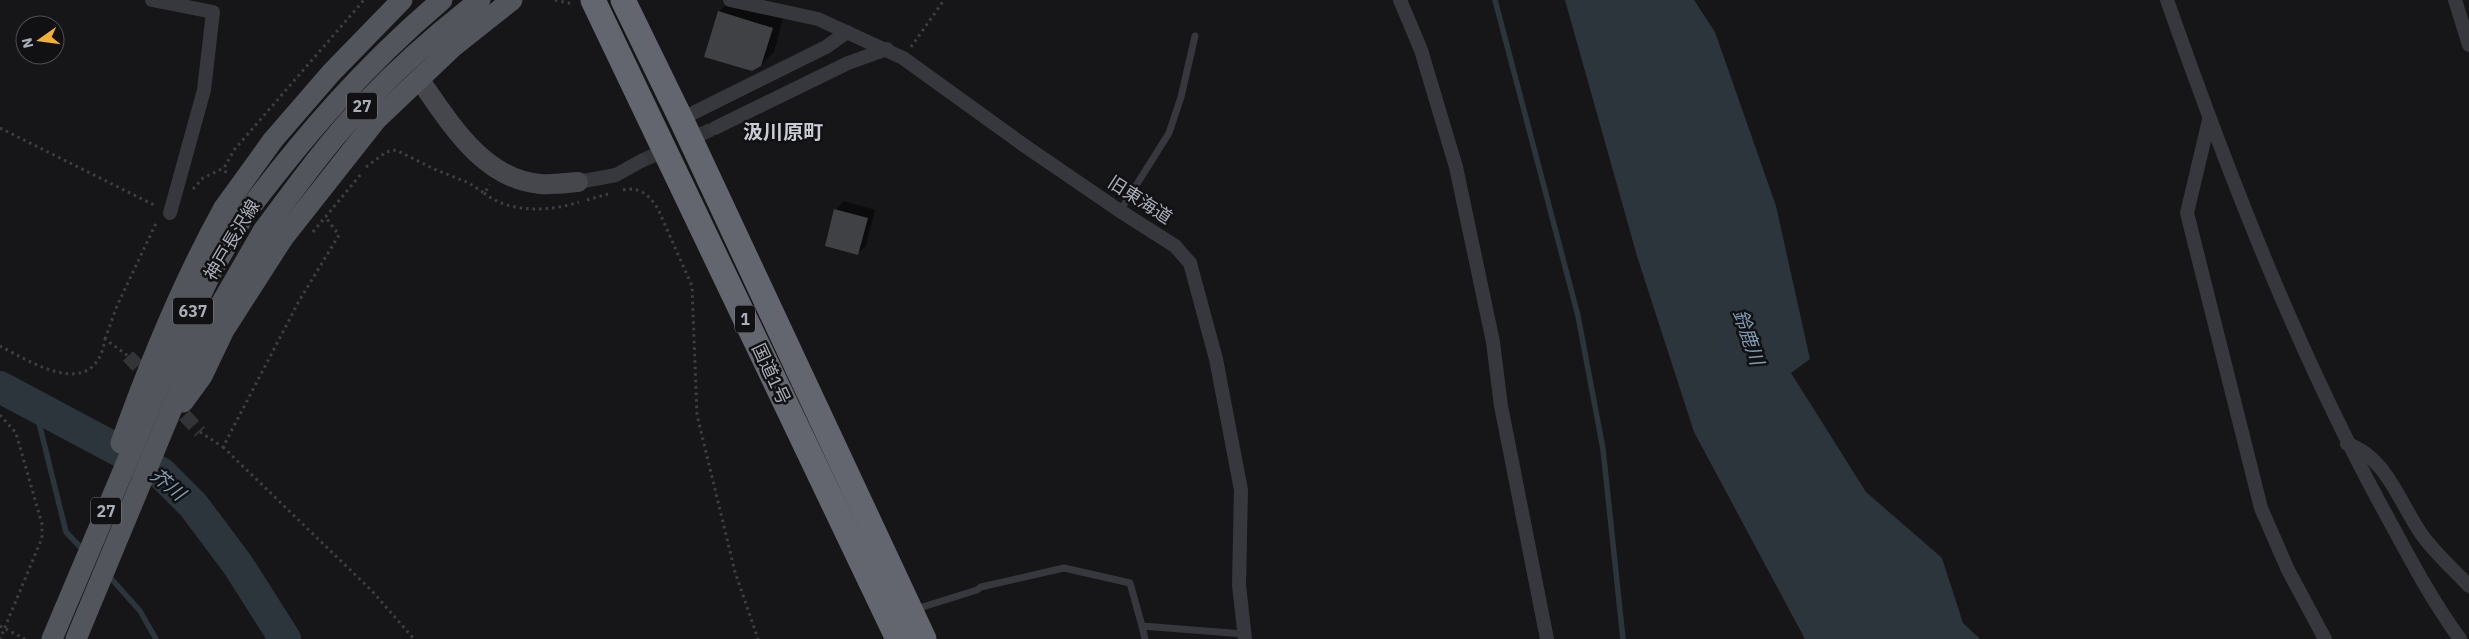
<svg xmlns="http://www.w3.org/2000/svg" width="2469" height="639" font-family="'IBM Plex Sans','Noto Sans JP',sans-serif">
  <rect width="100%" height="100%" fill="#161618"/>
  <polygon fill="#2c353c" points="1565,0 1694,0 1715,32 1776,206 1810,359 1791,373 1866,492 1942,558 1963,623 1980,639 1805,639 1694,432 1637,256"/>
  <g fill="#0007">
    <polygon points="731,0 784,15 774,52 761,65 719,12"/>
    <polygon points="844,201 875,210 866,246 857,254 836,210"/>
  </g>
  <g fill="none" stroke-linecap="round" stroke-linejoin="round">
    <g stroke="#2c353c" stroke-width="5.5">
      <polyline points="1495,0 1578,316 1603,449 1623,639"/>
      <polyline points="46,410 39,423 66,532 84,551"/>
      <polyline points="108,575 140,611 156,639"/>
    </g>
    <polyline stroke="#2c353c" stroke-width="32" points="0,387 161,473 193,505 238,565 285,639"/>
  </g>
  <g fill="#404145">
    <polygon points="718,11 773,28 761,66 752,71 704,57"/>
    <polygon points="834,209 868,218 858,255 825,246"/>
  </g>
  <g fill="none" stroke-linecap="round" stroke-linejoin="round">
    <g stroke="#333438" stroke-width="14" stroke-dasharray="14 7" stroke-linecap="butt">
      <polyline points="641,161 715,128"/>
      <polyline points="128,356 150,379"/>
      <polyline points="170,400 200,432"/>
    </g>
    <g stroke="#3d3f44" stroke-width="3" stroke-dasharray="2.5 4" stroke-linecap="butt">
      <polyline points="555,0 573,4"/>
      <polyline points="911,47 944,0"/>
      <polyline points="0,128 156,206"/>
      <polyline points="366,167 386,152 396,150 434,169 469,183 484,193 490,185"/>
      <polyline points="226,173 224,168 234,150 364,0"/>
      <polyline points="193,189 203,178 224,168"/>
      <path d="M623,190C640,186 650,196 658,209L692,286L697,415L735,572L758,639"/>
      <path d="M484,193C508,213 550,212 579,202"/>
      <polyline points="587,200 608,194"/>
      <polyline points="313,232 361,174"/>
      <polyline points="105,339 117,306 157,221"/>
      <path d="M0,346C34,364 95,402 105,339L128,356"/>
      <polyline points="0,415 16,433 42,524 42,538 0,639"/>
      <polyline points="200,432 223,447 299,301 339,235 326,218"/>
      <polyline points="223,447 372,591 414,639"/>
      <polyline points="0,626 25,639"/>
    </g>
    <g stroke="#37383d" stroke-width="7">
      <polyline points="1120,211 1169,133 1181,97 1195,36"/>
      <polyline points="916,609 977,590 981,587 1064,568 1130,583 1142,626 1244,634"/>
      <polyline points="1142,626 1145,639"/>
    </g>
    <g stroke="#37383d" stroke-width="14">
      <polyline points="152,0 213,12 204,90 170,213"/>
      <polyline points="730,0 818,19 903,58 1025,146 1120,211 1175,246 1190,263 1216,359 1241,490 1239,585 1245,639"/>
      <polyline points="1400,0 1421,50 1456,167 1493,342 1501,406 1547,639"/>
      <path d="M2167,0C2228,173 2295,347 2383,509C2407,553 2430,598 2460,639"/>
      <polyline points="2455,0 2469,45"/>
      <polyline points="681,119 826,47 847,32"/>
      <polyline points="2209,120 2187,213 2261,508 2288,570 2325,639"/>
      <polyline points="715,128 848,63 887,49"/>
      <polyline points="578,182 616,175 641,161"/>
      <path d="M2347,444C2386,456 2400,504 2422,535C2435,553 2453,569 2469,586"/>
    </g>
    <path stroke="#45474d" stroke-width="20" d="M419,79C449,121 482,179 540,184C553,185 566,183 578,182"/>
    <g stroke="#53555c" stroke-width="21">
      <polyline points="331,73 402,0"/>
      <polyline points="376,120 454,46 512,0"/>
      <polyline points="183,402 202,376 224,330 283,238"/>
      <path d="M121,443C150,362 182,283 224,208"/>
      <polyline points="52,639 170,360 213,269 243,217"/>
      <polyline points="76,639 190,365 210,323 263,231"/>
    </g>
    <g stroke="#63666e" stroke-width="25">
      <polyline points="593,0 898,639"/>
      <polyline points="623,0 681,119 924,639"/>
    </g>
    <g stroke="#53555c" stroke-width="21">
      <polyline points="224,208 273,140 331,73"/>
      <path d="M243,217C304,136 364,66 442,0"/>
      <path d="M263,231C296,187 328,142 366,102C401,65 440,31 480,0"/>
      <polyline points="283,238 376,120"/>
    </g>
  </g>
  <g text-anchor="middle" stroke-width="5" stroke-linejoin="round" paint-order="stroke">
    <g fill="#111113" stroke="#7b7e86" stroke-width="1">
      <rect x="347" y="92.5" width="30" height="27" rx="4"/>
      <rect x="173" y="297.5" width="40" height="27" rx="4"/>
      <rect x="735" y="305.5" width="20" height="27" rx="4"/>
      <rect x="91" y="497.5" width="30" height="27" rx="4"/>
    </g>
    <g font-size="16" font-weight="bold" fill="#a8adb8">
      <text x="362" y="112">27</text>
      <text x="193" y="317">637</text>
      <text x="745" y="325">1</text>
      <text x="106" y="517">27</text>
    </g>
    <g font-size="18" fill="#a8adb8" stroke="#111113">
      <text transform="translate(1140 200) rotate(33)" y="6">旧東海道</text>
      <text transform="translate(232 240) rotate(-59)" y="6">神戸長沢線</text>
      <text transform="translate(771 374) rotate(65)" y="6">国道1号</text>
    </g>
    <g font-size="19" font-style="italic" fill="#7f9bb3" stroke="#111113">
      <text transform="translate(1749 337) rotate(71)" y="7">鈴鹿川</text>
      <text transform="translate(168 484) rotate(40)" y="7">芥川</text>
    </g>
    <g font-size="20" font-weight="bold" fill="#c9ccd4" stroke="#111113">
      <text x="783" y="139">汲川原町</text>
    </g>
  </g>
  <g transform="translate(40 40) rotate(256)"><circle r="24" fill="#111113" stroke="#4d4f55"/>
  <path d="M0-4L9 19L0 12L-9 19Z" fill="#f2b134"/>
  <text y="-8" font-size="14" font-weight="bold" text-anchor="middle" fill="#a8adb8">N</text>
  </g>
</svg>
